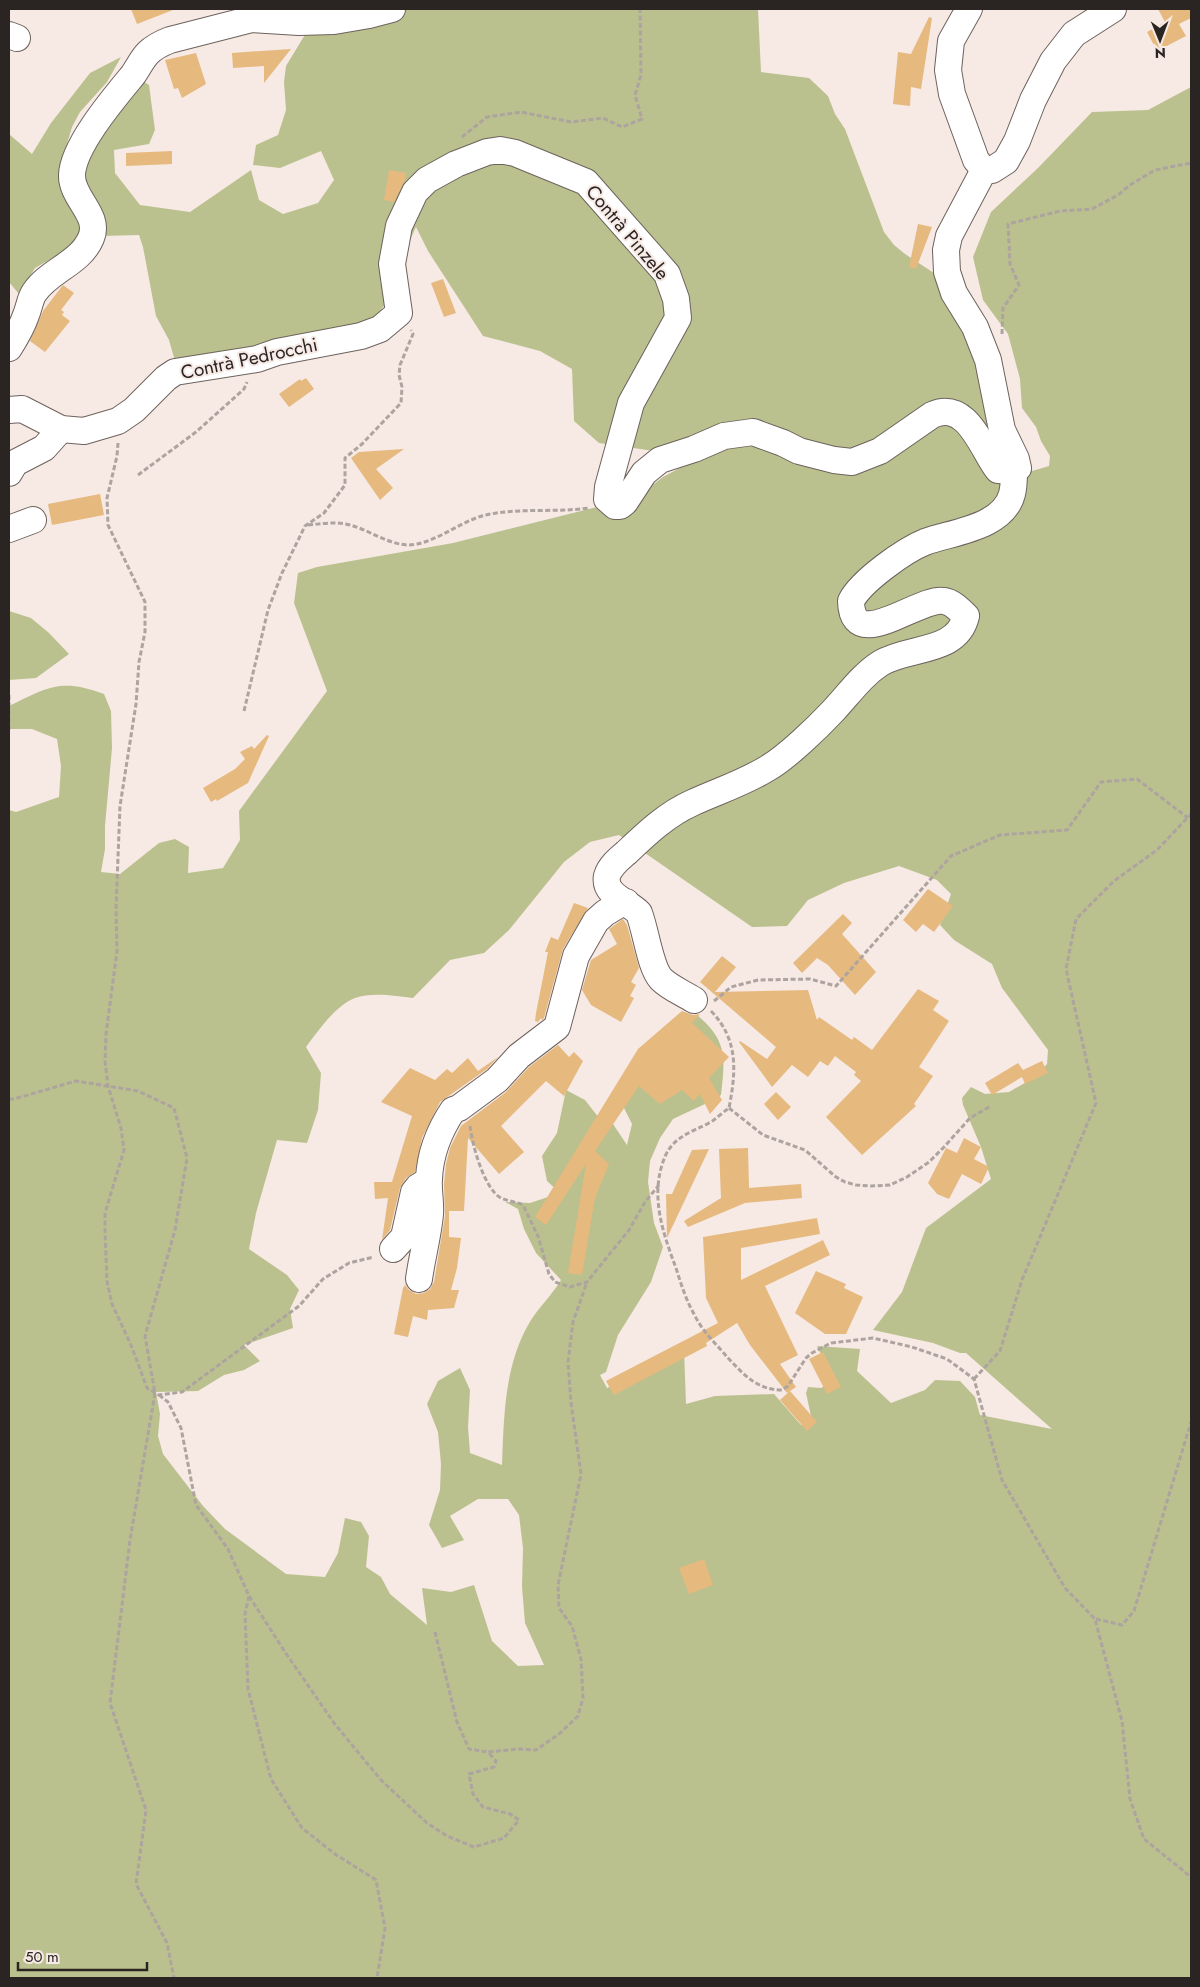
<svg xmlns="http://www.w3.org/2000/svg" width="1200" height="1987" font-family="Jost,sans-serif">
  <rect width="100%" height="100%" fill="#f7e9e4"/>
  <g fill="#bbc18e" fill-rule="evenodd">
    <polygon points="361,9 758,9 761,72 809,78 828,96 835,114 845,129 884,232 894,245 905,254 943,279 965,312 1009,465 963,413 847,456 746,428 654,451 599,443 574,421 572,369 540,351 483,336 428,251 416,227 388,288 387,302 374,318 337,331 288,336 212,358 175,361 169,340 156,316 143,247 139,235 102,236 67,168 133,75 149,85 155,130 149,144 114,150 115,173 140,205 190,212 251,170 259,200 283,214 318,203 334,180 321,151 280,168 253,165 256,145 278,135 286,110 284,82 286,66 306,33"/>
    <polygon points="121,57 107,82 80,112 72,127 60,167 59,176 78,217 80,229 76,241 63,252 35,268 19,294 9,282 9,134 32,154 51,123 90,73"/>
    <path d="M1191,87V1978H9V810L16,812L59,797L61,766L57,739L32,729H9V706C48,687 61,678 104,694L111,711L112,748L105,826V849L101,872L120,874L159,843L175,839L189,847L188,873L223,868L240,840L239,811L327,691L294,603L298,573L317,567L453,543L637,497L663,477L693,461L733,445L777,449L857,464L941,416L1012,477L1049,466L1050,456L1041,441L1036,427L1022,408L1020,379L1008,334L983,300L973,257L991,212L1038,168L1092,112L1148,110ZM619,835L752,927L787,926L808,900L844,883L899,866L937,880L951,894L940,925L954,940L992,964L1002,988L1048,1050L1047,1064L1037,1076L1009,1092L985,1094L971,1087L962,1098L963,1105L981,1147L991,1179L926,1228L902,1292L873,1330L933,1343L960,1353H966L1052,1429L980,1415L975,1397L960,1381L935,1380L925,1390L891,1403L857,1371L860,1349L817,1346L834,1381L821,1388L808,1387L806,1393L811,1416L801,1425L774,1394L715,1396L686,1404L684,1349L607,1388L600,1375L606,1372L618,1335L651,1282L663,1247L654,1223L648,1182L650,1161L660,1138L673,1119L707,1103L721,1095C725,1058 728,1041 697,1015L620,1100L632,1124L627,1145L613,1124L599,1118L585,1100L566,1090L557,1133L542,1156L547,1181L560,1193L530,1203L505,1202L518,1209L524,1229L536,1253L561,1280C552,1295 540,1306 531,1320C504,1364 504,1416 502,1465L470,1453L468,1427L470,1390L460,1368L438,1381L427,1404L438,1432L441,1464L440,1490L429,1525L442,1548L464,1540L450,1516L478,1499H508L519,1515L523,1548L522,1587L525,1623L544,1665L518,1666L492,1641L474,1585L451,1592L422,1588L427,1625L390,1594L381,1577L366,1567L369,1536L361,1522L345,1518L338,1553L325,1577L286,1574L225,1529L203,1506L163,1454L158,1436L160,1414L156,1392L198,1391L224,1375L244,1370L260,1361L244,1345L293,1328L290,1309L299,1290L287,1275L249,1249L256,1213L277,1140L307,1143L318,1110L321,1073L306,1047C318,1031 336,1005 355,998C371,992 397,996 413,998L450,960L484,953L509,930L564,862L590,842Z"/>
    <polygon points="9,611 31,618 49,633 69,654 36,678 9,680"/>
  </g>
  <g fill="#e6b97f">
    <polygon points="131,9 173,9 173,10 137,24"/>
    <polygon points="1158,9 1191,9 1191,18 1179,24 1186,36 1157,51 1147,32 1165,22"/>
    <polygon points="929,17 932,18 921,89 911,87 910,106 893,104 898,52 911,54"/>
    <polygon points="291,49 264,83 264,66 233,68 232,53"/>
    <polygon points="196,53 206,84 182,98 178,88 174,89 165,60"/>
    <polygon points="172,151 172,164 126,166 126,153"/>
    <polygon points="389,170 406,173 405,180 394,202 384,200"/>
    <polygon points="918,224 932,227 916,269 909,267"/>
    <polygon points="443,279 456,313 444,317 431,283"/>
    <polygon points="63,285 74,293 61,310 64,312 62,315 70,321 45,352 30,341 43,311"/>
    <polygon points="306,378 314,389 289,407 279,394 300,379 301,381"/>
    <polygon points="404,449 376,469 393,488 380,500 351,458 359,452"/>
    <polygon points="100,494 104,515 52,525 48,504"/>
    <polygon points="267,735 269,736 248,783 217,801 216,799 211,802 203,788 235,769 245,759 240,752 252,746 254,749"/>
    <polygon points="928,889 953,906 934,932 923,924 916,932 903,920"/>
    <polygon points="574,903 588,908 563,949 544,1018 542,1020 541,1018 538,1022 535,1021 536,1013 548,952 545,952 551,937 558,940"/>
    <polygon points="843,914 852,923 842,934 876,972 855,995 828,965 817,958 802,973 793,963"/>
    <polygon points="623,919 627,925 639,968 631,982 636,985 630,996 634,998 621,1022 591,1005 582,990 591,960 617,944 609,929"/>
    <polygon points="722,956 736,967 715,992 808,990 817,1020 819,1017 852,1040 854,1037 872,1050 918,989 939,1001 933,1010 949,1021 919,1067 933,1076 914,1104 916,1106 862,1155 826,1117 861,1081 854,1075 856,1072 835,1056 828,1066 820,1061 808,1077 792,1065 772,1087 739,1042 740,1041 767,1059 776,1047 700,982"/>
    <polygon points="682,1011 693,1015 700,1014 692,1023 729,1057 709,1078 722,1100 710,1114 700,1094 694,1101 682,1090 660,1104 639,1086 595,1151 609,1164 595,1198 582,1275 568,1273 586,1164 546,1225 535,1217 638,1049"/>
    <polygon points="558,1045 569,1057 574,1052 583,1061 564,1096 546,1081 501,1126 524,1152 499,1174 468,1138 464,1211 449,1211 449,1237 461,1238 457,1268 451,1290 459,1290 454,1308 428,1310 427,1320 413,1316 408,1337 394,1334 403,1288 405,1285 409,1290 416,1294 424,1293 430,1289 434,1282 445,1216 444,1184 446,1164 450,1148 461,1126 506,1092 529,1067"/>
    <polygon points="498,1057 487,1069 440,1102 422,1138 415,1172 406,1178 400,1188 390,1230 382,1240 388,1198 375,1199 374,1182 392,1182 412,1116 381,1102 410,1068 435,1080 447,1069 452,1073 468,1058 478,1071"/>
    <polygon points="1042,1061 1048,1073 1025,1084 1022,1077 992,1095 985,1083 1018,1063 1023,1070"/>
    <polygon points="776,1092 791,1107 778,1120 764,1104"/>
    <polygon points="964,1138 981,1147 974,1159 989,1167 981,1184 962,1174 949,1199 937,1194 928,1183 946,1148 957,1153"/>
    <polygon points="748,1148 749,1188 801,1184 802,1198 745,1203 688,1227 684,1221 721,1198 719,1149"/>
    <polygon points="709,1149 667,1238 666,1194 672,1194 692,1150"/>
    <polygon points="817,1218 820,1234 741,1248 741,1280 823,1240 830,1255 765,1286 798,1355 780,1364 796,1387 787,1393 750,1345 737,1323 706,1343 707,1346 614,1395 606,1381 718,1323 706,1298 703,1237"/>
    <polygon points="816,1271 846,1284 844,1288 863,1297 846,1334 825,1334 795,1313"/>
    <polygon points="823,1352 841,1387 827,1394 809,1359"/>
    <polygon points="790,1391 817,1422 807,1431 780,1400"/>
    <polygon points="704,1559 713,1585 689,1594 679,1568"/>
  </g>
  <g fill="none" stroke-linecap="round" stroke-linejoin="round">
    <g stroke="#6d625d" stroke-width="28">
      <g id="minor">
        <polyline points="969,9 951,41 948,70 952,94 976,160 984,170 992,170 1006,161 1017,141 1033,100 1053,61 1074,34 1113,9"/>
        <polyline points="9,35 17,38"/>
        <polyline points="984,170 949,236 946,250 947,272 954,293 975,327 988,360 1002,430 1016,459 1018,468 1014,471"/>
        <path d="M9,348C16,337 22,327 26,315C29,308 30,299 34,293C49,270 80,264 91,238C101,215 71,198 72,175C73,146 114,98 133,75C138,68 142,59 148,53C155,46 162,43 170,40L252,19L299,22L334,21L369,15L392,9"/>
        <path d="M9,410L22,409L61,429L84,431L118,421L134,410L166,378L175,372L257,359L277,352L361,336L380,329L399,313L392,264L399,226L415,192L427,180L456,164L487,152L500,150L515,153L586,182L667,274L676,299L678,318L631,403L608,487L607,499L615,506H620L625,502L644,473L660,460L694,449L724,436L753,432L783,443L799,451L834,460L852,462L880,451L932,415C968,399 982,450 998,470L1014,471"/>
        <polyline points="9,473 15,463 44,448 61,429"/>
        <polyline points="9,529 33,520"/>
        <path d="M694,1000C683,993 670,988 661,979C650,967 646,931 639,913C629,902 603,895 607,876C610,866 619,859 626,853C646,834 667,814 692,803C718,791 744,783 768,768C787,757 818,727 833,711C849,694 862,675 881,663C909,646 957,654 966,616C960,610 952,602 944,601C919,596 852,656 851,601C861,581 905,550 925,542C952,532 1003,528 1012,494C1014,486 1014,479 1014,471"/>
        <polyline points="393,1249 404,1237 414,1192 418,1187 428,1181"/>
        <path d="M419,1279C422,1257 428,1236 430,1214C431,1202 428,1191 429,1179C430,1154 439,1131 453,1110L459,1108L497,1080L519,1056L557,1027L576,956L596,921L605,913L620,904L626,902"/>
      </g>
    </g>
    <g stroke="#ada39f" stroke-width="3" stroke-dasharray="5 2.5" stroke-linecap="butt">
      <polyline points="462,137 487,117 521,112 571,122 603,118 622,127 642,119 635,95 641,75 640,9"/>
      <polyline points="1002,334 1003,308 1019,285 1010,264 1008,224 1060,211 1092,209 1118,195 1130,185 1155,170 1191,163"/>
      <polyline points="118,443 117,456 107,498 108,525 145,602 145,632 139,662 136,704 120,806 116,909 117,951 106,1034 105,1061 108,1086 121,1128 124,1150 105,1213 105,1232 107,1281 112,1304 131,1345 147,1388 159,1395 182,1392 299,1306 323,1279 349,1263 374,1257"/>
      <polyline points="138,475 196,432 244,389 247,382"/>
      <path d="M308,525C322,524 336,521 350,525C369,530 387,544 408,545C432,545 458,523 482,516C516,507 554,513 589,508"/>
      <polyline points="9,695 9,730"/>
      <polyline points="244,711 268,610 282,573 305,526 324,513 345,485 345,458 362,444 401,403 402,387 399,375 400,365 413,334 411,330"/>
      <polyline points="714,1001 731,987 758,980 810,979 836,986 951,856 1000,835 1067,830 1101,782 1137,779 1188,818"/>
      <path d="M711,1011C739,1040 736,1072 729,1108C723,1112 717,1118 711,1122C688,1134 670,1137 662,1165C651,1200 664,1236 676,1268C681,1284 686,1300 694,1314C702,1331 717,1345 729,1359C745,1376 758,1390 782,1390L788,1386L806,1358L812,1353L831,1343L873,1338L912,1347L947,1359L974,1379L1002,1480L1065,1588L1095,1619L1122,1721L1130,1799L1144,1839L1191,1877"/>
      <polyline points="9,1099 14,1099 76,1081 138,1091 174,1108 187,1158 175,1230 145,1336 155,1393 130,1540 110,1703 146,1810 136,1884 167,1943 174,1978"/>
      <polyline points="729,1108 763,1135 805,1150 836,1177 845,1182 856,1185 871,1186 890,1185 907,1177 929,1162 944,1147 970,1118 991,1106"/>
      <path d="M470,1126C472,1144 484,1189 501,1198C508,1201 516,1202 523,1205L538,1236L549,1274L555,1282L570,1287L587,1282L629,1230L645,1202L659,1185"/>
      <polyline points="974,1379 1000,1351 1022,1280 1096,1103 1066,969 1076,919 1114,881 1157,850 1191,814"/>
      <polyline points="159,1395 168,1402 181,1428 196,1505 228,1549 249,1596 285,1652 334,1723 366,1762 382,1781 427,1823 447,1836 474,1847 504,1838 519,1820 510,1814 483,1807 473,1794 469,1774 494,1767 496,1761 488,1752 518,1749 536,1750 559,1734 578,1716 583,1698 581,1659 572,1626 559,1608 558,1585 581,1474 571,1403 568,1362 573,1322 587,1282"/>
      <polyline points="249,1596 245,1614 248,1689 271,1779 302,1828 335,1854 376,1880 385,1928 377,1978"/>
      <polyline points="1096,1619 1122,1625 1134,1611 1191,1422"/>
      <polyline points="435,1632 457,1722 469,1749 488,1752"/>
    </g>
    <use href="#minor" stroke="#fff" stroke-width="26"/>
  </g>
  <g text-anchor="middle" stroke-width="4" stroke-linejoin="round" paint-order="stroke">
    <g font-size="19" fill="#2a2523" stroke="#f7e9e4">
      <text transform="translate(628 232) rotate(50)" y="7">Contrà Pinzele</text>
      <text transform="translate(249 358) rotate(-12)" y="7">Contrà Pedrocchi</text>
    </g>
  </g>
  <rect width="1200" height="1987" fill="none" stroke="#2a2523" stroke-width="20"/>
  <g transform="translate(1160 40) rotate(179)" stroke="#f7e9e4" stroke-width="4" paint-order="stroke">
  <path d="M0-4L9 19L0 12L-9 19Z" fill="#2a2523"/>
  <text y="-8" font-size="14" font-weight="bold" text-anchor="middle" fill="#2a2523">N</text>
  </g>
  <path d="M18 1962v8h129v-8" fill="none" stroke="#2a2523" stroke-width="2.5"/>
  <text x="25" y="1962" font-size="15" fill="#2a2523" stroke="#f7e9e4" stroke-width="4" paint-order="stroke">50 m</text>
</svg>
